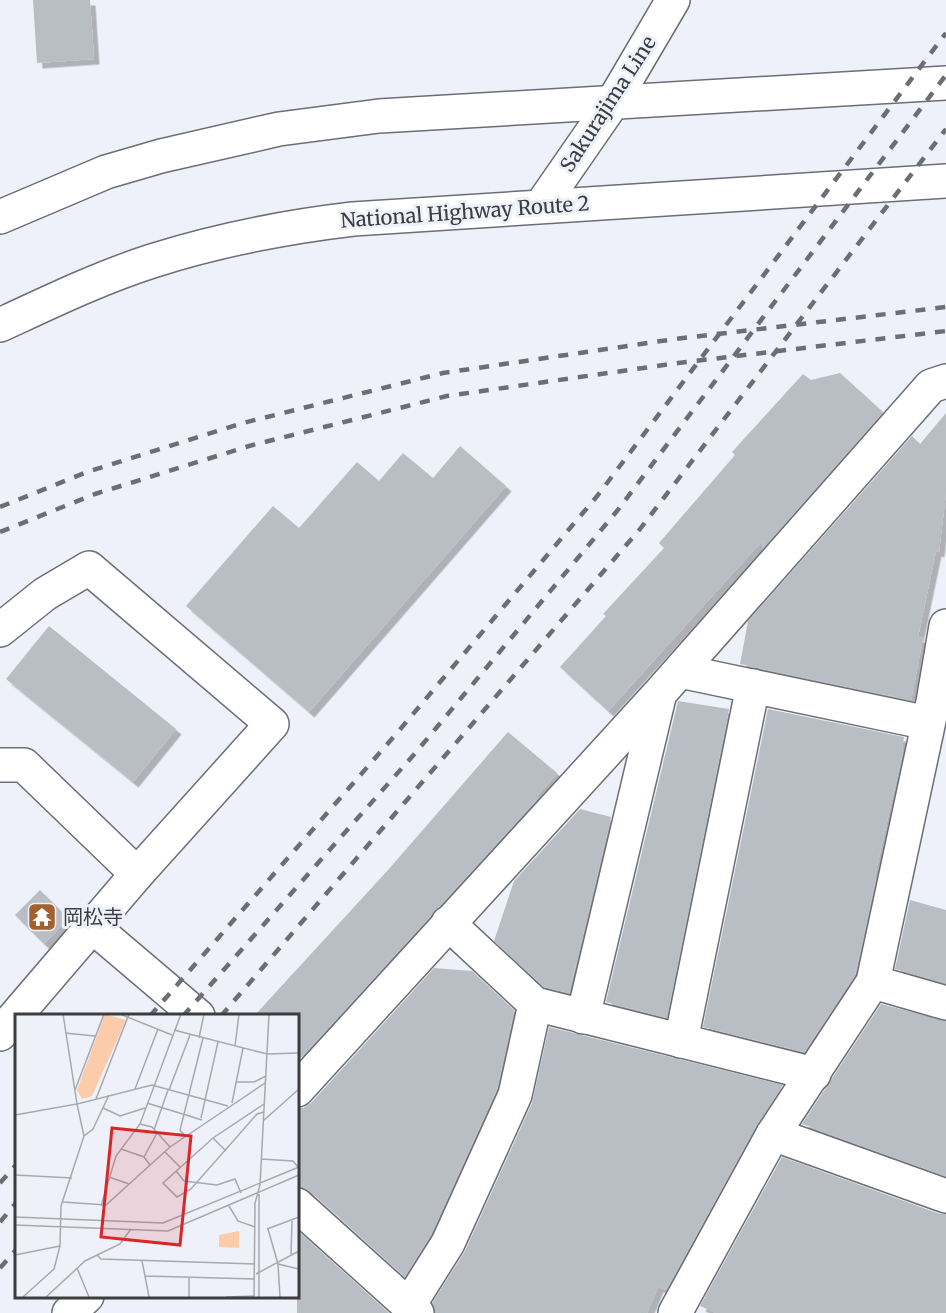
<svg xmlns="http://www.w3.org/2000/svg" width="946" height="1313" font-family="Merriweather,'Noto Sans JP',serif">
  <defs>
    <filter id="shadow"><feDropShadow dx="5.5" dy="5.5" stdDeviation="0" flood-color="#0004"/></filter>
  </defs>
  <rect width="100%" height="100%" fill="#eef1f9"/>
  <g fill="#b9bdc4" filter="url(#shadow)">
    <polygon points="33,0 90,0 94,59 37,63"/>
    <polygon points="840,373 883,412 762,550 763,540 608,711 560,667 606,616 603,614 664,548 659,543 735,455 732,452 803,374 811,380"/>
    <polygon points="946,413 946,492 939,552 936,551 918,637 923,638 911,700 740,664 748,621 912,436 920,444"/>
    <polygon points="460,446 506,486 309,712 186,606 273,506 299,528 357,462 379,481 403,453 433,478"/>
    <polygon points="49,626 176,729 133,782 6,679"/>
    <polygon points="678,701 729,709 667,1018 606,1002"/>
    <polygon points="768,709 904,737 902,749 903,751 875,875 876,877 855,975 804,1052 703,1027"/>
    <polygon points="508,732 557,773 536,797 538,798 297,1062 297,1016 254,1016 388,870"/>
    <polygon points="580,809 611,817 569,993 544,987 494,941 514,881"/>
    <polygon points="40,890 69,919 44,944 15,915"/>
    <polygon points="910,900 946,910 946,983 895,969"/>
    <polygon points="434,968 472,971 514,1010 497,1089 431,1234 405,1277 310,1191 297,1187 297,1108 303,1108 311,1103"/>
    <polygon points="881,1004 946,1021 946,1176 802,1124"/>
    <polygon points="549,1027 783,1085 757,1125 666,1290 658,1287 647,1313 435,1313 432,1303 465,1251 532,1103"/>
    <polygon points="782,1157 940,1214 946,1214 946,1313 716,1313 700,1306"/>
    <polygon points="297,1230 389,1313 297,1313"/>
  </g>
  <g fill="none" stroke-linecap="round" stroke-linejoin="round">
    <g stroke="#6b6e75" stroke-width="36">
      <g id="minor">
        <polyline points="541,206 613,102 673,0"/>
        <polyline points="0,630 45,594 89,568 272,724 137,874 0,1034"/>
        <polyline points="680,671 928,723"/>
        <polyline points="0,765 24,765 137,874"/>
        <polyline points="448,923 535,1004 814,1074"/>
        <polyline points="92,926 198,1016"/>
        <polyline points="873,982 946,1003"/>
        <polyline points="583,1017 659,697"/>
        <polyline points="681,1041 753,686"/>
        <polyline points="297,1090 660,693 931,386 946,381"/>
        <polyline points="773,1134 946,1196"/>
        <polyline points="297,1205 417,1313"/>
        <polyline points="409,1305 448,1243 515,1095 535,1004"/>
        <polyline points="69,1313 87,1296"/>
        <polyline points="675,1313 773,1134 873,982 933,702 946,626"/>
      </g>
    </g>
    <g stroke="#6b6e75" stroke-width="36">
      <g id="highway">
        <polyline points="0,217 106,172 161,156 279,129 379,116 946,83"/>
        <path d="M0,325C50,302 99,278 152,261C218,240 285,227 353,219L946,181"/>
      </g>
    </g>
    <use href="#minor" stroke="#fff" stroke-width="33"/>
    <use href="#highway" stroke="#fff" stroke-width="33"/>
    <g stroke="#6c6e72" stroke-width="4.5" stroke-dasharray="10 10" stroke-linecap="butt">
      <polyline points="0,507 87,472 243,423 443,373 675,339 946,307"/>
      <polyline points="0,532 95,494 249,446 447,396 678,363 946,331"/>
      <polyline points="150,1016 397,733 598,495 946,33"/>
      <polyline points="183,1016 417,751 617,511 946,75"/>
      <polyline points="221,1016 640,529 946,129"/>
      <polyline points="0,1183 16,1165"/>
      <polyline points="0,1222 16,1203"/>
      <polyline points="0,1268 16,1250"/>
    </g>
  </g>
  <defs>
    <g id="temple-square" transform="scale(1.5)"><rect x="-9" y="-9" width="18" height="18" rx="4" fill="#a3602f" stroke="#eef1f9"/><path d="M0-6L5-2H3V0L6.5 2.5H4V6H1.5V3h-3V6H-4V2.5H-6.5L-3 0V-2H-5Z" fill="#fff"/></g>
  </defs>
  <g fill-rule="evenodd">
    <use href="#temple-square" x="42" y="917"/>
  </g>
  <g text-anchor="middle" stroke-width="6" stroke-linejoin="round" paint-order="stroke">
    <g font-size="20" fill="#3c3d40" stroke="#eef1f9">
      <text transform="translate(608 104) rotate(-57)" y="7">Sakurajima Line</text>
      <text transform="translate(465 212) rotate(-4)" y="7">National Highway Route 2</text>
    </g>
    <g font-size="20" fill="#3c3d40" stroke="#eef1f9" text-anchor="start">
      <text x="63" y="924">岡松寺</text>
    </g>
  </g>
  <g transform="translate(15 1014)">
    <rect width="284" height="284" fill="#eef1f9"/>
    <path d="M90,0L111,6L77,82L67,85L62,76ZM224,217V234L204,233V221Z" fill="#fbcbac"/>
    <path fill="none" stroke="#a7a9af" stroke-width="1.5" d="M105,0L157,21M159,16L252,40L284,39M50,19L80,22M184,24L189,0M220,32L224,0M221,68H239L251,62M120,75L143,15M60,76L89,0M154,76L175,21M284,78V105M81,85L114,0M132,89L187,106M217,89L228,34M88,94L105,102L130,94M249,98L242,100L176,175L162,183L148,169L198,124L249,90M0,101L62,90L48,0M186,104L203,28M248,107L284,75M125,110L137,113L155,133M139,116L153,76M69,122L78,115L94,81M170,122L165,116L188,24M198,124L211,137M106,135L129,143L135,151M150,138L165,153M129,143L142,119M246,145L278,147L283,153M161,157L169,167L202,171L220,165L226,179M0,161L57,164M94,163L114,170M48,188L91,191L155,133L250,69M86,192L101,142L125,110L166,0M214,192L223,207L240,213M0,203L148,209L284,153M0,211L153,217L284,161M252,215L284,203M253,215L263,250L284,255M276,240L277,207M0,241L45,232M82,241L86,245L240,250M127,247L130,262L240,265M263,250L265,283M62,254L74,283M241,260L284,237M130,262L134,283M174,264V283M8,283L39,255L45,232L46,192L69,122L62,90L137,71L213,92M31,283L70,247L105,230L116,215M211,283L240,282M239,283L240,189L245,171L254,0M244,283V180"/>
    <path fill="#d62828" fill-opacity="0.15" stroke="#d62828" stroke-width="3" d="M97,114L176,122L165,231L86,223Z"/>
    <rect width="284" height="284" fill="none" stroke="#3c3d40" stroke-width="3"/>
  </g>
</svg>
